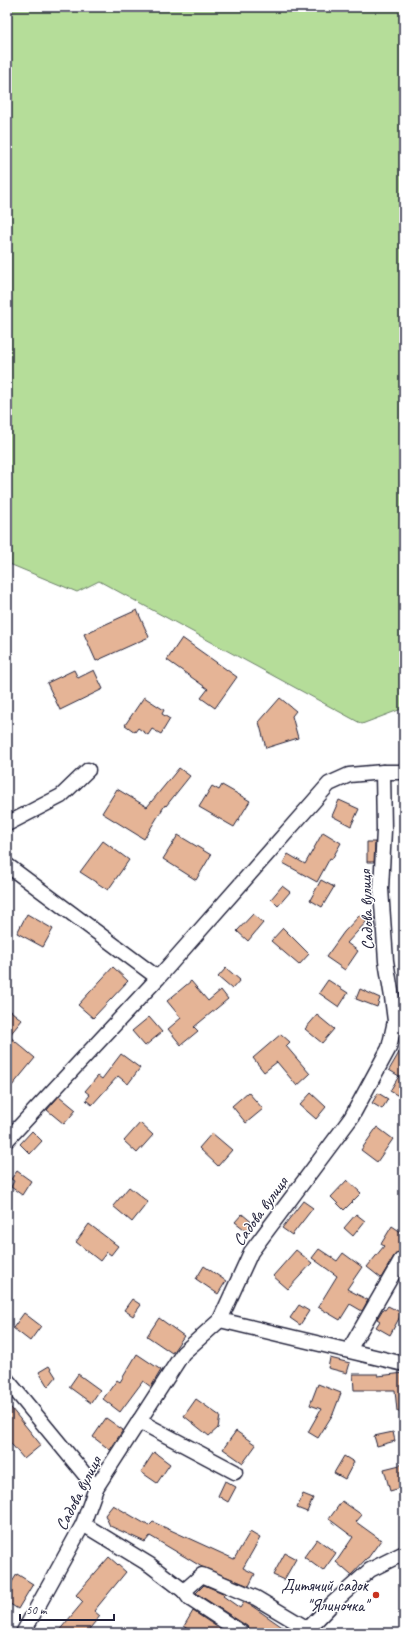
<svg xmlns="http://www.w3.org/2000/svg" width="411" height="1640" font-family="Caveat,sans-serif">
  <rect width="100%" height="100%" fill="#fff"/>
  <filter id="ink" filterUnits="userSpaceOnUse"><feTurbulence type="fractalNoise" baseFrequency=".025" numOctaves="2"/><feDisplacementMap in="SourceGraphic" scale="8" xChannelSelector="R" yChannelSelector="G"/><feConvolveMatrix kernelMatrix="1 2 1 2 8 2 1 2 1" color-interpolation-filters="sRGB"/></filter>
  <g filter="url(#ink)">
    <polygon fill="#b5dd99" stroke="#6c806a" points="7,7 404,7 404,708 362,724 99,581 77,592 7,563"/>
    <g fill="#e5b496" stroke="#22223b">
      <polygon points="137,610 149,637 96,661 84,634"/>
      <polygon points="182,638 237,677 215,708 201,698 208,689 167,660"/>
      <polygon points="74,670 78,678 94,670 103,689 60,710 47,683"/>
      <polygon points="144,697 164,710 162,714 170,719 161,734 152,729 148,735 138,728 135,732 125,725"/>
      <polygon points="280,698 296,711 292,716 298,738 266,748 259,722"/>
      <polygon points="179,768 190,776 166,806 165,805 144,839 102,813 117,789 147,807"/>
      <polygon points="222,785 250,801 234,827 199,807 212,786 219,790"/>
      <polygon points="339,800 359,809 351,826 332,816"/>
      <polygon points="323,832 341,843 332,859 330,858 317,882 283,863 288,854 305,864"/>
      <polygon points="178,835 211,855 196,880 163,859"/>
      <polygon points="103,841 129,860 108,890 80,872"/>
      <polygon points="367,842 375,842 374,862 367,862"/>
      <polygon points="321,880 334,887 322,907 310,900"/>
      <polygon points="282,886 290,892 278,906 271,899"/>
      <polygon points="27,914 53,929 43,947 17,933"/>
      <polygon points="253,914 263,923 248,941 237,931"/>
      <polygon points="360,915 367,921 347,943 358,951 345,970 326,957 344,932"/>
      <polygon points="283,928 309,954 299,965 271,941"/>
      <polygon points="113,967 128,981 93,1018 78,1005"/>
      <polygon points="226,968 240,980 232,989 218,977"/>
      <polygon points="328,980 348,993 339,1007 319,993"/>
      <polygon points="191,981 208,1001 221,990 228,999 194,1027 198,1031 181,1045 168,1029 181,1018 167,1001"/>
      <polygon points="360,989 380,998 377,1007 356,999"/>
      <polygon points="7,1008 22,1020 9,1036 35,1058 7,1092"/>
      <polygon points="317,1015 334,1029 322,1043 305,1029"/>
      <polygon points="149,1017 162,1032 145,1046 132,1031"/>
      <polygon points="281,1034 290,1042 286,1046 310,1074 297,1086 277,1062 264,1072 253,1058"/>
      <polygon points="404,1044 404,1099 390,1091 399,1076 389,1070"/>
      <polygon points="121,1054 140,1068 128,1084 118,1076 92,1105 86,1100 90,1095 85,1091 98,1076 102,1079"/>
      <polygon points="248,1092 263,1109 246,1123 232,1106"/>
      <polygon points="311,1093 326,1107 316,1119 300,1105"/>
      <polygon points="378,1093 388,1099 382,1109 372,1103"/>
      <polygon points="59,1096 76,1110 64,1124 47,1110"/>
      <polygon points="140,1123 153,1135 137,1153 124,1141"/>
      <polygon points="377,1127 393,1139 377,1162 361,1150"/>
      <polygon points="32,1131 42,1141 30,1154 20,1144"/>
      <polygon points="212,1133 232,1150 218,1166 199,1148"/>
      <polygon points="17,1171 31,1181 22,1195 11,1187 14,1181 11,1179"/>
      <polygon points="347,1180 361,1193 344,1210 331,1197"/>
      <polygon points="129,1187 148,1202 132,1222 113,1206"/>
      <polygon points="303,1201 313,1208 292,1235 282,1228"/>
      <polygon points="242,1214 254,1224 248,1232 235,1222"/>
      <polygon points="356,1214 365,1221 353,1236 344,1228"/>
      <polygon points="89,1224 118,1246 111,1255 107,1252 100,1261 76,1242"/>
      <polygon points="392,1226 404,1234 404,1251 398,1252 394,1256 381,1278 367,1267 384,1246 381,1244"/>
      <polygon points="319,1249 337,1261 343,1253 362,1267 347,1289 368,1300 362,1311 350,1304 340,1320 318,1307 337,1276 312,1258"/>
      <polygon points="296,1250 312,1263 288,1289 273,1276"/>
      <polygon points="204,1266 226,1281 218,1294 196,1279"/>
      <polygon points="132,1299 141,1305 133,1316 124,1310"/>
      <polygon points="299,1305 309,1311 300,1325 290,1318"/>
      <polygon points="388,1306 402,1313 390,1335 376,1327 380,1321 377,1319 383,1309 385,1310"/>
      <polygon points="24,1313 41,1326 30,1341 13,1328"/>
      <polygon points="159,1318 184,1336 172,1353 147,1336"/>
      <polygon points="137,1354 161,1370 151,1387 143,1381 120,1412 103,1399 117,1380 120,1382"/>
      <polygon points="330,1358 350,1363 347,1373 328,1368"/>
      <polygon points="49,1366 56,1377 48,1387 39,1372"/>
      <polygon points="404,1373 404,1411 397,1411 395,1390 354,1390 353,1374 378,1374 378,1376"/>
      <polygon points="78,1374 100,1390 91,1403 69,1387"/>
      <polygon points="318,1384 341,1393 333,1414 318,1438 308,1432 321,1409 310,1405"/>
      <polygon points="196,1399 220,1416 218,1428 209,1436 184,1416"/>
      <polygon points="7,1403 41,1445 24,1459 7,1439"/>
      <polygon points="106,1418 123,1430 110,1450 93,1437"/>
      <polygon points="236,1431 256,1445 243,1463 223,1449"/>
      <polygon points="393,1432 395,1441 377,1446 374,1436"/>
      <polygon points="154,1452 170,1464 157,1483 141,1472"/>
      <polygon points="344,1456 354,1462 345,1479 334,1473"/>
      <polygon points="404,1464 404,1487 390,1491 384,1469"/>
      <polygon points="225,1481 236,1487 228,1502 218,1496"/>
      <polygon points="303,1494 313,1498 307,1512 297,1508"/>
      <polygon points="342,1501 362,1515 356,1522 381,1540 368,1558 367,1558 351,1575 336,1562 353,1537 329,1519"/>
      <polygon points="113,1505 149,1526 153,1522 234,1559 250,1532 260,1538 243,1568 255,1574 249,1586 202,1567 150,1536 145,1542 110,1526 105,1515"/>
      <polygon points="317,1539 336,1553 323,1571 304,1557"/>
      <polygon points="285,1553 296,1559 284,1580 273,1575"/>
      <polygon points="109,1557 126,1572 94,1611 100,1616 86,1633 57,1633 83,1602 76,1595"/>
      <polygon points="17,1574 33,1584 18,1609 7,1602 7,1590"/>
      <polygon points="204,1585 225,1594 223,1596 240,1608 244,1602 252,1606 291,1633 250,1633 247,1626 196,1593"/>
      <polygon points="193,1611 226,1633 195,1633 184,1626"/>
    </g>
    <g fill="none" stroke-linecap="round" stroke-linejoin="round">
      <g stroke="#22223b" stroke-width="17">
        <g id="street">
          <polyline points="7,824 61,796 88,770"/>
          <polyline points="7,865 158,978"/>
          <polyline points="7,1140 158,978 329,784 349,775 383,772 404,772"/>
          <polyline points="220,1320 404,1364"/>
          <polyline points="349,1350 401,1260 404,1259"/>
          <polyline points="7,1380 96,1488"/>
          <polyline points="139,1421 235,1472"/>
          <polyline points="83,1524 150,1565 184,1591 202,1575 256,1598 308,1629"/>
          <polyline points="184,1591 190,1599 242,1633"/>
          <polyline points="23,1633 83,1524 96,1488 183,1353 220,1320 251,1252 351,1118 389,1048 395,1021 392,997 386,961 381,889 384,830 383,772"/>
          <polyline points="306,1633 308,1629 333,1603 370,1570 404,1553"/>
        </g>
      </g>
      <use href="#street" stroke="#fff" stroke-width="14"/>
    </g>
  </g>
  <circle fill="#c8321e" stroke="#fff" stroke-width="1.5" cx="376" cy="1595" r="4"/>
  <g text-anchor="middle" stroke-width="3" stroke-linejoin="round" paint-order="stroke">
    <g font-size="17" fill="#22223b" stroke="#fff">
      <text transform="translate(366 910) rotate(-92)" y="6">Садова вулиця</text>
      <text transform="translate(260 1211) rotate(-54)" y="6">Садова вулиця</text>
      <text transform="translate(78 1493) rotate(-63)" y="6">Садова вулиця</text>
    </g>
    <g font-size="17" fill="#22223b" stroke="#fff" text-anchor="end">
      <text x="368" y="1591">Дитячий садок<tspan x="368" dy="20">"Ялиночка"</tspan></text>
    </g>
  </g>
  <rect width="411" height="1640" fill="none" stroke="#fff" stroke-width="24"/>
  <rect x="12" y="12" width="387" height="1616" fill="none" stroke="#22223b" stroke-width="1.5" filter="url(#ink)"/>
  <path d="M20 1614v6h94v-6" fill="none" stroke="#22223b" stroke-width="2"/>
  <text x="26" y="1614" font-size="12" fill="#22223b" stroke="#ffffff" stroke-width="3" paint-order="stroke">50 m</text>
</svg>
